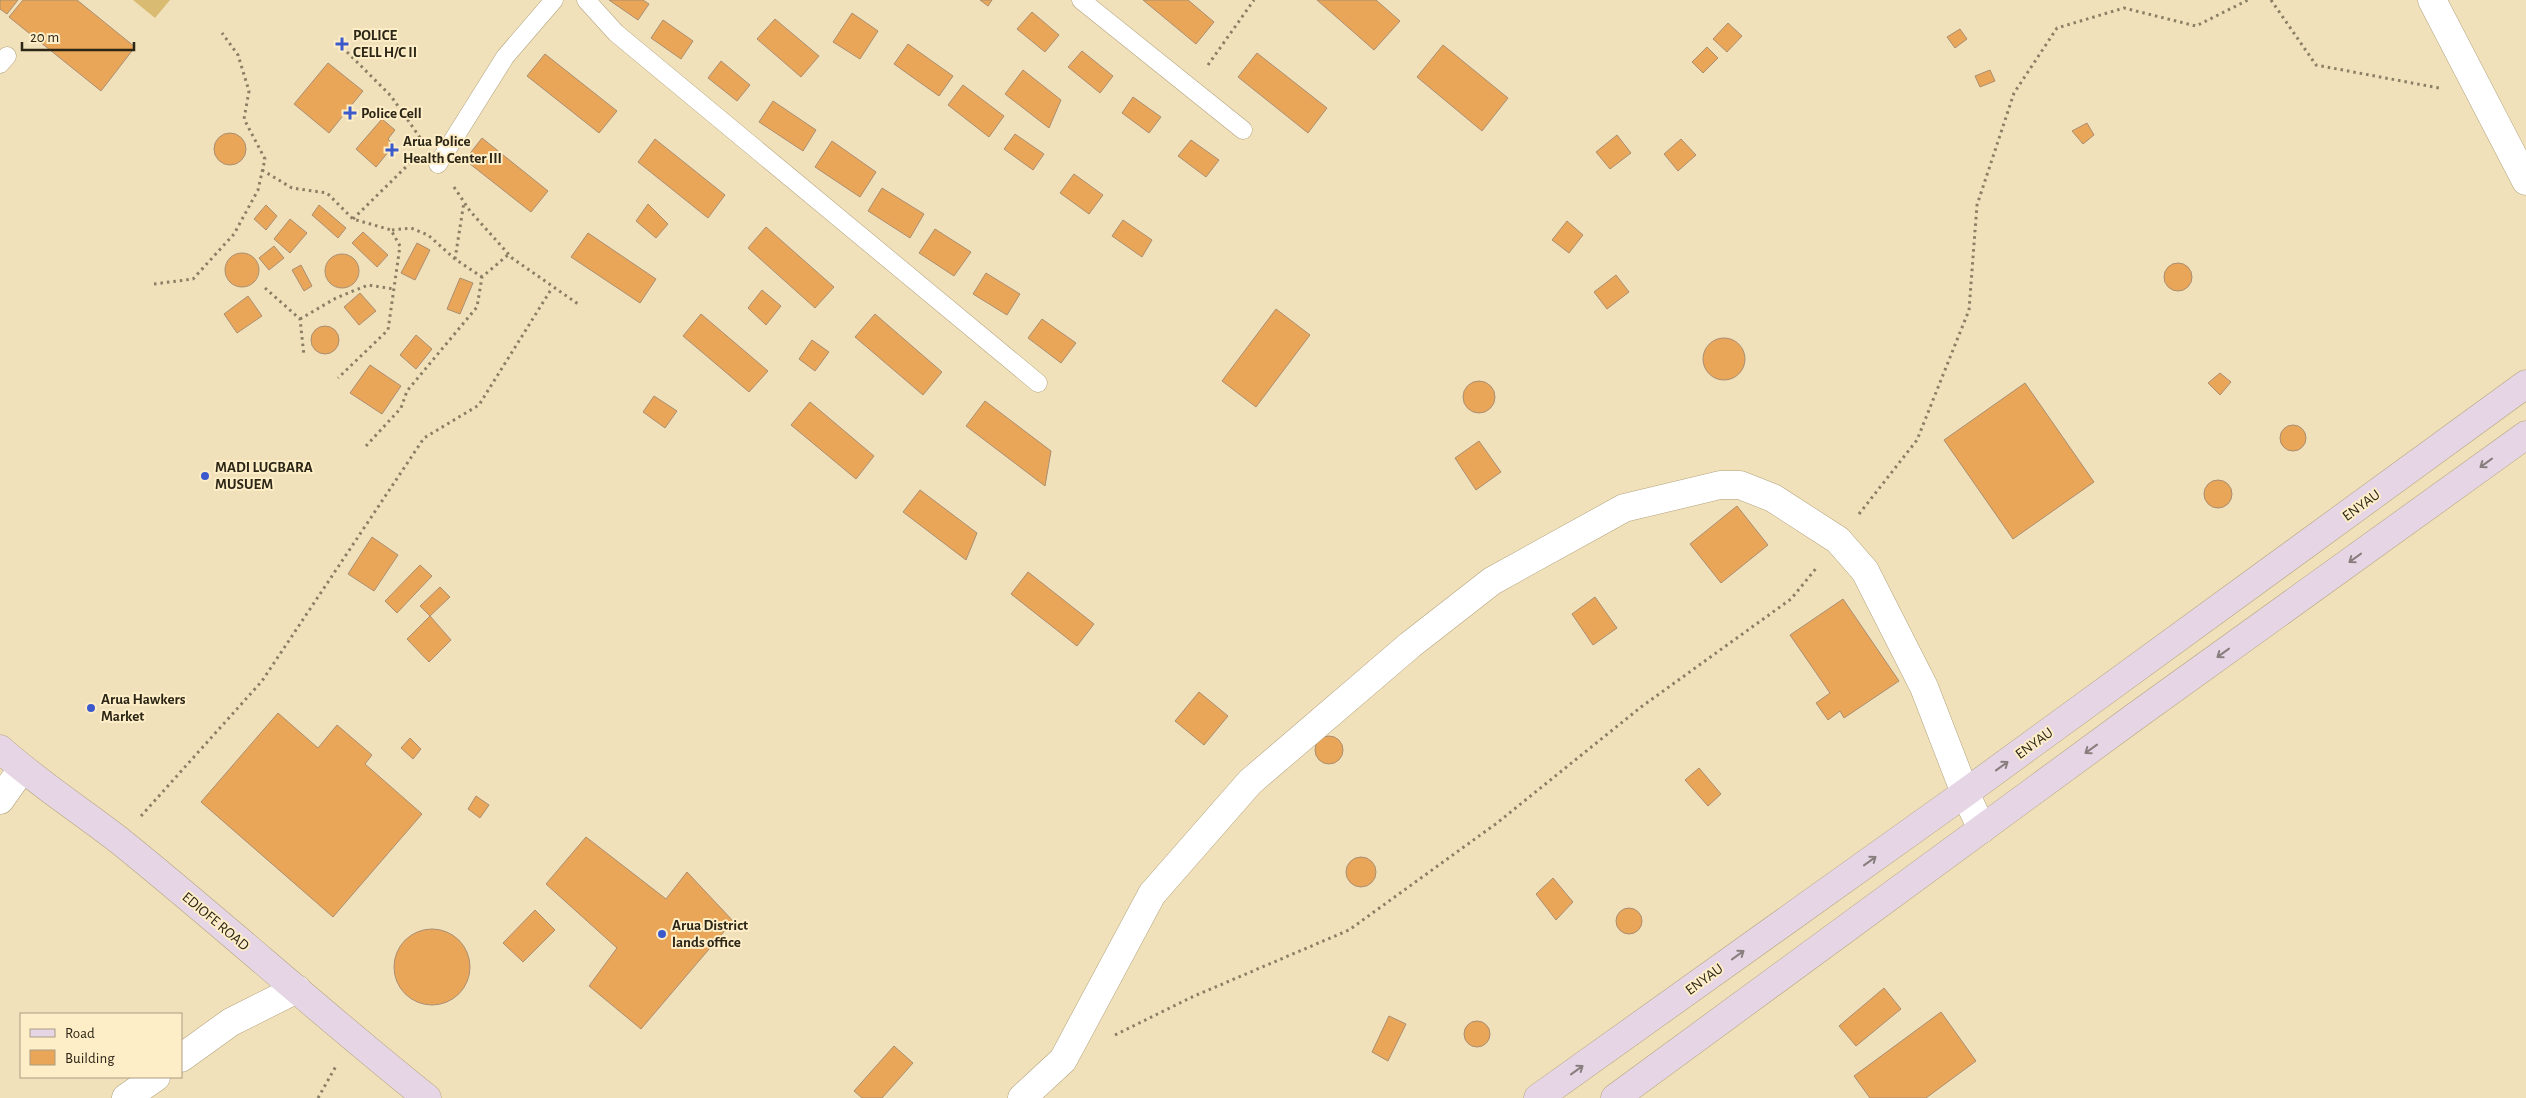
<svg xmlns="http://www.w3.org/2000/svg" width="2526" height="1098" font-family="'Alegreya Sans',sans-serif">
  <rect width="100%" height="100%" fill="#f1e1ba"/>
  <polygon fill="#d9bb72" points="133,0 170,0 155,18"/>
  <g fill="#e9a659" stroke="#aa8e71">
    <polygon points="0,0 18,0 7,14 0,9"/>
    <polygon points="23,0 77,0 135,47 101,91 9,17"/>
    <polygon points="609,0 643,0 649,4 638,20"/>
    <polygon points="980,0 992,0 988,6"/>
    <polygon points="1143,0 1188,0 1214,22 1196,44"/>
    <polygon points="1317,0 1376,0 1400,21 1374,50"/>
    <polygon points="1032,12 1059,35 1045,52 1017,29"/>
    <polygon points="852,13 878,31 860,59 833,42"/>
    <polygon points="775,19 819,56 801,77 757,39"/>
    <polygon points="663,20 693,41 681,59 651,38"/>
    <polygon points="1728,23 1742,36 1727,52 1713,39"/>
    <polygon points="1960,29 1967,39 1955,48 1947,37"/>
    <polygon points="908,44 953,76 939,96 894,64"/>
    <polygon points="1443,45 1508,98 1482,131 1417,77"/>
    <polygon points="1707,47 1718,58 1703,73 1692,62"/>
    <polygon points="1082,51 1113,76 1100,93 1068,67"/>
    <polygon points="1257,53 1327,108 1308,133 1238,77"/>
    <polygon points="545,54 617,111 599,133 527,76"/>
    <polygon points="721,61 750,85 737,101 708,78"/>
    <polygon points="328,63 363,91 329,133 294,104"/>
    <polygon points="1023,70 1061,100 1049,128 1005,94"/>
    <polygon points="1990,70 1995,81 1980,87 1975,76"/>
    <polygon points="963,85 1004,116 989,137 948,105"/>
    <polygon points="1133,97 1161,117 1149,133 1122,113"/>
    <polygon points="773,101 816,130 803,151 759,122"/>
    <polygon points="382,119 395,130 388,139 394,145 376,167 356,149"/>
    <polygon points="2087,123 2094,135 2083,144 2072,131"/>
    <circle cx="230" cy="149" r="16"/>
    <polygon points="1015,134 1044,154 1033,170 1004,149"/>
    <polygon points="1617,135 1631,153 1610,169 1596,152"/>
    <polygon points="482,138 548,191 531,212 465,160"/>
    <polygon points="655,139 725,195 708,218 638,162"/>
    <polygon points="1681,139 1696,155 1678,171 1664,154"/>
    <polygon points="1191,140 1219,160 1206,177 1178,156"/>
    <polygon points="832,141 876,172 860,197 815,167"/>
    <polygon points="1074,174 1103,195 1089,214 1060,193"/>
    <polygon points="882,188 924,214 910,238 868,211"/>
    <polygon points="648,204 668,224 656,238 636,221"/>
    <polygon points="266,205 277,216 266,230 254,219"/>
    <polygon points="319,205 346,228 338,238 312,215"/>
    <polygon points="290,219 307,233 290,253 274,239"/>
    <polygon points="1123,220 1152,240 1142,257 1112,236"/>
    <polygon points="1567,221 1583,235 1569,253 1552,240"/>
    <polygon points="766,227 834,287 815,308 748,248"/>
    <polygon points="935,229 971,252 954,276 919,253"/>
    <polygon points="363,232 388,255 377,267 352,243"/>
    <polygon points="588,233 656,279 640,303 571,257"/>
    <polygon points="417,243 430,250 415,280 401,273"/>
    <polygon points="274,246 284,258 269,270 259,258"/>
    <circle cx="242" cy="270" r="17"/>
    <circle cx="342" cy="271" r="17"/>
    <circle cx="2178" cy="277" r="14"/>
    <polygon points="301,265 312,286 304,291 292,270"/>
    <polygon points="986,273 1020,294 1007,315 973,294"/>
    <polygon points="1616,275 1629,292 1607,309 1594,292"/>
    <polygon points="460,278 473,283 460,314 447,309"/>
    <polygon points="762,290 781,306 766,325 748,308"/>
    <polygon points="360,293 376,311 359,325 344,307"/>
    <polygon points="248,296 262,316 237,333 224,314"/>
    <polygon points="1276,309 1310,335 1256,407 1222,381"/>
    <polygon points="701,314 768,371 749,392 683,336"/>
    <polygon points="875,314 942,372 923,395 855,337"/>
    <polygon points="1042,319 1076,343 1061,363 1028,338"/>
    <circle cx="325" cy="340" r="14"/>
    <polygon points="416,335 432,349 416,369 400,355"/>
    <circle cx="1724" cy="359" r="21"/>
    <polygon points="812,340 829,352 815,371 799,359"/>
    <polygon points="370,365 401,386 382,414 350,393"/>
    <polygon points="2220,373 2231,382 2220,395 2208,383"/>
    <circle cx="1479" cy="397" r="16"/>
    <polygon points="2025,383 2094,482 2013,539 1944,440"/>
    <polygon points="654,396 677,411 665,428 643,412"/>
    <polygon points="985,401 1051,451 1045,486 966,426"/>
    <polygon points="810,402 874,456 856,479 791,425"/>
    <circle cx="2293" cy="438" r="13"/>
    <polygon points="1479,441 1501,472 1476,490 1455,458"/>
    <circle cx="2218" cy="494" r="14"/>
    <polygon points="920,490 977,533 966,560 903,512"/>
    <polygon points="1737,506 1768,545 1721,583 1690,544"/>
    <polygon points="372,537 398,555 374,591 348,574"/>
    <polygon points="420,565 432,576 397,613 385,601"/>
    <polygon points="1028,572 1094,624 1077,646 1011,594"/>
    <polygon points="440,587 450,597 430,616 420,606"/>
    <polygon points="1595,597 1617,628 1593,645 1572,614"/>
    <polygon points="1843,599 1899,681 1844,718 1840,711 1828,720 1816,703 1830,693 1790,635"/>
    <polygon points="430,616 451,640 429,662 407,639"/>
    <polygon points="1199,692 1228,716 1204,745 1175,721"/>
    <polygon points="278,713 318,748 337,725 372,755 365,764 422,814 333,917 201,802"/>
    <circle cx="1329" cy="750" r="14"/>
    <polygon points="410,738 421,749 413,759 401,748"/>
    <polygon points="1699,768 1721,794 1708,806 1685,780"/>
    <polygon points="476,796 489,805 480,818 468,809"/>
    <polygon points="586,837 666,899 687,872 733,921 641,1029 589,986 617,948 546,884"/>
    <circle cx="1361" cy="872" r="15"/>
    <polygon points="1553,878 1573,902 1556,920 1536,894"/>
    <circle cx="1629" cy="921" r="13"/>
    <polygon points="535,910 555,930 523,962 503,943"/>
    <circle cx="432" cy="967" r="38"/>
    <polygon points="1884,988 1901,1009 1856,1046 1839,1026"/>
    <polygon points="1941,1012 1976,1061 1926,1098 1870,1098 1854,1076"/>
    <polygon points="1389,1016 1406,1024 1388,1061 1372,1052"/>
    <circle cx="1477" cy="1034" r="13"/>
    <polygon points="894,1046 913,1063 882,1098 862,1098 854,1091"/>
  </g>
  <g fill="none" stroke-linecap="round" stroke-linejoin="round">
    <g stroke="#b2a37e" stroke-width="19">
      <g id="lane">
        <polyline points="586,0 616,33 1038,383"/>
        <polyline points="1081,0 1243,130"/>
        <polyline points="0,64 7,56"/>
        <polyline points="438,164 505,57 554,0"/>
      </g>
    </g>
    <g stroke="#b2a37e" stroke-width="29">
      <g id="street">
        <polyline points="2432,0 2526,181"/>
        <polyline points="0,800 22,769"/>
        <polyline points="181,1058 231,1022 297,989"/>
        <polyline points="126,1098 156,1077"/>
        <polyline points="1022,1098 1063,1060 1152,894 1250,782 1410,645 1492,581 1624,508 1720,485 1740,485 1773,498 1838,540 1865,571 1924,687 1965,793 1982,829"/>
      </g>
    </g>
    <g stroke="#b2a37e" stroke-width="29">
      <g id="secondary">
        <path d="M0,749C38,783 80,810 120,841C224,925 323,1015 427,1098"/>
        <polyline points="1538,1098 1965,793 2526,384"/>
        <polyline points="1615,1098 2133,718 2526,435"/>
      </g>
    </g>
    <g stroke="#8a7f65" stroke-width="3" stroke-dasharray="2.5 4" stroke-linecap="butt">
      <polyline points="2271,0 2316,65 2439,88"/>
      <polyline points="347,52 391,96 421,139"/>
      <polyline points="1208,65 1254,0"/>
      <polyline points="262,170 292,188 327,193 353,219 391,230 400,246 388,330 338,378"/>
      <polyline points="454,187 470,211 512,258 578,304"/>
      <polyline points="353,219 410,163"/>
      <polyline points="392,230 411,228 428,235 455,259 482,277"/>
      <polyline points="455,259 464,202"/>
      <polyline points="154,284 193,279 234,234 258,190 265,159 244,119 249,91 238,55 222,33"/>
      <polyline points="265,288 300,319 304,356"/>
      <polyline points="300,319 336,298 368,285 394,289"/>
      <polyline points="366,446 401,408 407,391 477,307 482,277 509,254"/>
      <polyline points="1859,514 1917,440 1969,310 1977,205 2014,93 2057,28 2124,8 2196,26 2248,0"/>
      <polyline points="141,816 262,681 424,438 479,405 552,288"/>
      <polyline points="1115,1035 1192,997 1349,930 1497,823 1641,707 1791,599 1818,566"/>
      <polyline points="318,1098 336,1066"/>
    </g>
    <use href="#lane" stroke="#fff" stroke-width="18"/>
    <use href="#street" stroke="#fff" stroke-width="28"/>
    <use href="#secondary" stroke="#e6d6e5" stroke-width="28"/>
  </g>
  <defs><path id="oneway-shaft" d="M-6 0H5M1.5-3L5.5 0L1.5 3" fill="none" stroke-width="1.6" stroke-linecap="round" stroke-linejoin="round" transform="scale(1.25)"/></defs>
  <g stroke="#897e7e">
    <use href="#oneway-shaft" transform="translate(2486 463) rotate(144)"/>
    <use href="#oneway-shaft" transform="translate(2355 558) rotate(144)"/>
    <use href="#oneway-shaft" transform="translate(2223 653) rotate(144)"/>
    <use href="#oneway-shaft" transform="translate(2091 749) rotate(144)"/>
    <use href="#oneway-shaft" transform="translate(2002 766) rotate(-36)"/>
    <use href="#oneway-shaft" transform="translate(1870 861) rotate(-36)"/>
    <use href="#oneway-shaft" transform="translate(1738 955) rotate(-36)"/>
    <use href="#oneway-shaft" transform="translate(1577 1070) rotate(-36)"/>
  </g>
  <g fill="#3c5acc" stroke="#feeec7" stroke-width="2">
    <path d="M339.5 36.5h5v5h5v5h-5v5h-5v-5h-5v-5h5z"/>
    <path d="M347.5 105.5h5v5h5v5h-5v5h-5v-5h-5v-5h5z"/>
    <path d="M389.5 142.5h5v5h5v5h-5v5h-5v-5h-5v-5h5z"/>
    <circle cx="205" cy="476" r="5"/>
    <circle cx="91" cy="708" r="5"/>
    <circle cx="662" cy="934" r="5"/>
  </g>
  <g text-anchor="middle" stroke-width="4" stroke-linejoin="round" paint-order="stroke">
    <g font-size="15" font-weight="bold" fill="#2c2617" stroke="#feeec7" text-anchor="start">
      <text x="353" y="40">POLICE<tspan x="353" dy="17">CELL H/C II</tspan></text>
      <text x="361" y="118">Police Cell</text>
      <text x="403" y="146">Arua Police<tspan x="403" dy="17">Health Center III</tspan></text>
      <text x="215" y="472">MADI LUGBARA<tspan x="215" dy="17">MUSUEM</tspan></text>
      <text x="101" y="704">Arua Hawkers<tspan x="101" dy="17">Market</tspan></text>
      <text x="672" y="930">Arua District<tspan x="672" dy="17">lands office</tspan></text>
    </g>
    <g font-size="15" fill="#2c2617" stroke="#feeec7">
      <text transform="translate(2361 505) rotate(-36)" y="5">ENYAU</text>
      <text transform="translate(2034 743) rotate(-36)" y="5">ENYAU</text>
      <text transform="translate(216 921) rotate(40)" y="5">EDIOFE ROAD</text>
      <text transform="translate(1704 979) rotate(-36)" y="5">ENYAU</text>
    </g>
  </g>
  <rect x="20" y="1013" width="162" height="65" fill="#feeec7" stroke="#aa9e81"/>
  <rect x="30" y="1029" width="25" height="8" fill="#e6d6e5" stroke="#aa9e81"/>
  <text x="65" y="1038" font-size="15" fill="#2c2617">Road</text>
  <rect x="30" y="1050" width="25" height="15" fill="#e9a659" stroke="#aa9e81"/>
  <text x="65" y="1063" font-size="15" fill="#2c2617">Building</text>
  <path d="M22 42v8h112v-8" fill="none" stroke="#2c2617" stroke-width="2.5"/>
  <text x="30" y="42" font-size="15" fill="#2c2617" stroke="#feeec7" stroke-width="4" paint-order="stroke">20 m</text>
</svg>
